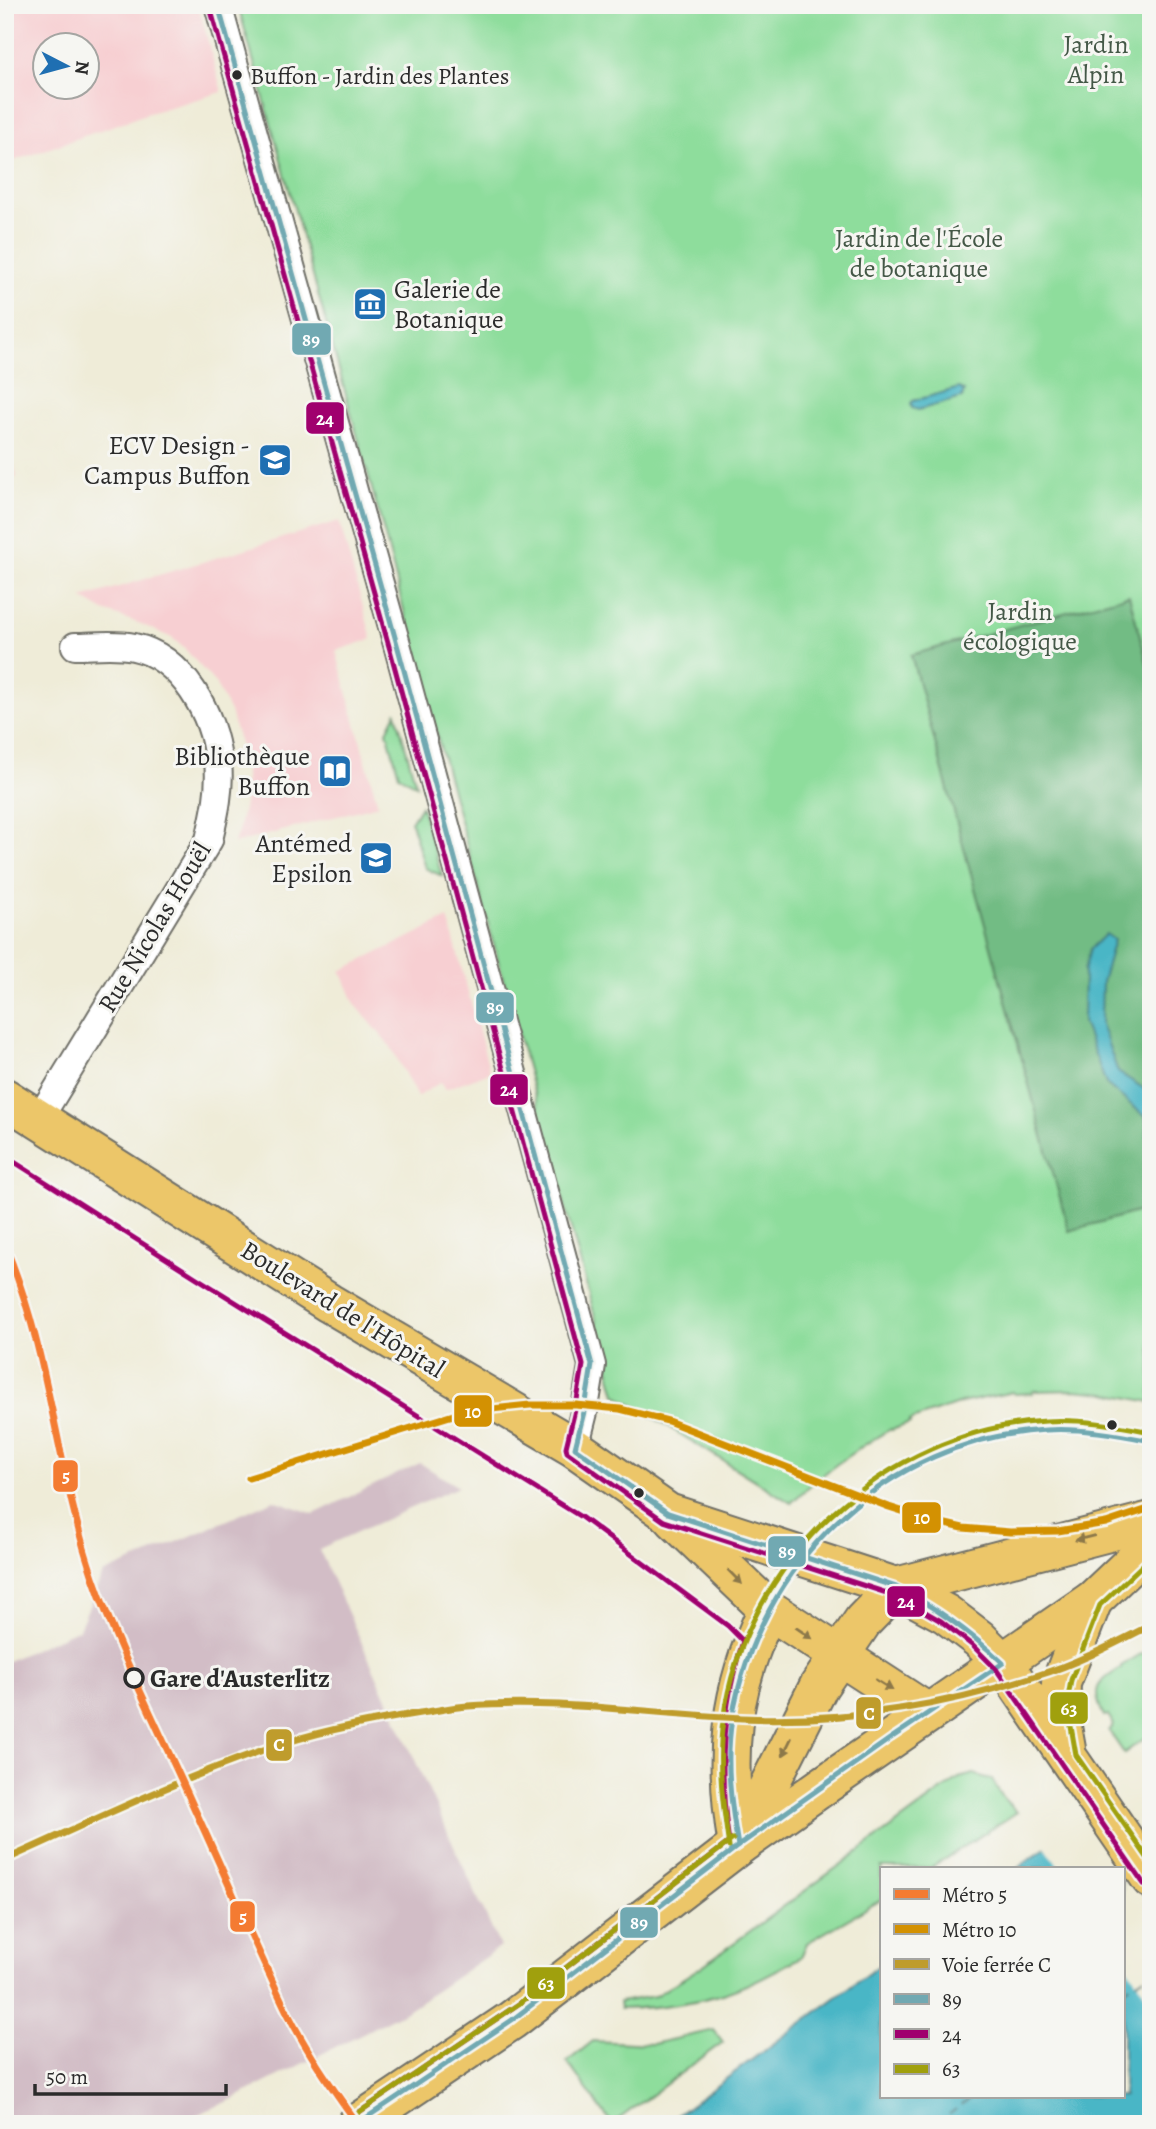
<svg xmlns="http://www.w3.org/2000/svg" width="1156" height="2129" font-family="Alegreya,serif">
  <rect width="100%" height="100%" fill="#f6f6f2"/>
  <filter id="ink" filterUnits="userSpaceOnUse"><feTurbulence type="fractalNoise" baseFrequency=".0143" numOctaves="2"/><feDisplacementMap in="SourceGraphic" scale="14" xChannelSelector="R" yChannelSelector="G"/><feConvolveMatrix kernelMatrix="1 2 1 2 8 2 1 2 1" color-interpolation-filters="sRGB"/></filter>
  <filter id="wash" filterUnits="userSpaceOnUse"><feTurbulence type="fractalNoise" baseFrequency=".00686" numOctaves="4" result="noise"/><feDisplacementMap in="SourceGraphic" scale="28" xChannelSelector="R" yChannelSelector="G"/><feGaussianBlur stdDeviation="1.57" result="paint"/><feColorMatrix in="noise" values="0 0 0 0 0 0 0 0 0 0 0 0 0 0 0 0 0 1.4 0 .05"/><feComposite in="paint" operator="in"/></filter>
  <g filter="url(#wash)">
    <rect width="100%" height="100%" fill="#efecd8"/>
    <g fill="#f7cfd2" fill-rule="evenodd">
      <path d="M5,5H198L222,92L149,113L5,164ZM46,46H88V88H46Z"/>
      <polygon points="5,431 17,477 5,481"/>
      <polygon points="339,521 372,639 336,651 378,805 233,844 238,832 245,799 245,764 241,747 230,712 215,683 185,649 172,638 141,624 104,611 82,598"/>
      <polygon points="448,918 490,1072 445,1089 441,1082 417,1097 391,1047 355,1004 341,971"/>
    </g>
    <polygon fill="#d2bdc6" points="420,1463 458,1487 319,1549 500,1947 408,2010 227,2102 175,2124 5,2124 5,1662 79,1629 103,1574 274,1500 314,1514"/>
    <g fill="#8edd9c" stroke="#5c8464" stroke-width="2">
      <path d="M238,5H1151V1402L1106,1393L1075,1390L1033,1391V1393L1014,1394L1013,1392L961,1403L909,1421L910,1423L892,1430L891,1429C854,1450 822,1473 791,1503L616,1394L417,662L385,536Z"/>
      <polygon points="396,713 416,785 399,775 387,731"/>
      <polygon points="421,806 442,876 425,868 411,822"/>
      <path d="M1151,1648V1734L1124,1753L1109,1731L1114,1725L1108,1715L1104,1716C1090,1688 1097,1683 1121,1668V1666Z"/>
      <path d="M974,1774L992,1780L1004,1799L1017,1812L931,1868H881V1900L807,1943L801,1957C776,1970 749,1986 722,1994C690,2004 654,2008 620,2009L619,2002L655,1996L701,1967L959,1778Z"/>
      <polygon points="714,2030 723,2042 612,2124 567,2062 593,2041 652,2044"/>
    </g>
    <polygon fill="#72bc84" stroke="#4e7458" stroke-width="2" points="1129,595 1151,677 1151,1208 1069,1231 911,655"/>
    <g fill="#4ab6c6" stroke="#3a7078" stroke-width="2">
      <polygon points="959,388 964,391 962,398 918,410 912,408 911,403 913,401"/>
      <polygon points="1106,934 1114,940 1102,982 1101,1024 1118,1072 1151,1093 1151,1169 1146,1117 1106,1084 1083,1022 1084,971 1090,949"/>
      <polygon points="1151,1774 1151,2124 665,2124 881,1964 881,2096 1123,2096 1123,1868 1017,1868"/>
    </g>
    <polygon fill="#efecd8" points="1140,1777 1151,1793 1151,2002 1123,1961 1123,1868 1060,1868 1044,1845"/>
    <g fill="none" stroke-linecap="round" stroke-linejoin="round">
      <g stroke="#365c61" stroke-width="2" stroke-dasharray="9 7" stroke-linecap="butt">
        <polyline points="1123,1990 1151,1972"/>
        <polyline points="936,2124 974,2096"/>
      </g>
    </g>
  </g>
  <g filter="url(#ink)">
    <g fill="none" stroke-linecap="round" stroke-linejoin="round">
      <g stroke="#706f68" stroke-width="30">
        <g id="street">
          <polyline points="218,5 398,648 592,1365 585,1408 575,1448"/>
          <path d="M39,1119L209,840C215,814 221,788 218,761C214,715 182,657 134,647C116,643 93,646 75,646"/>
        </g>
      </g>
      <g stroke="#706f68" stroke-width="42">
        <g id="primary">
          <polyline points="5,1098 329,1303 575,1448 668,1513 896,1587 946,1614 979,1639 1003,1663 1151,1879"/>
          <polyline points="674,1519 768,1609 928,1713"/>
          <polyline points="1066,1749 1060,1716 1061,1683 1093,1600"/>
          <polyline points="741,1841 819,1686 863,1621 896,1587 1151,1521"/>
          <path d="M738,1846C723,1757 729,1691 768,1609"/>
          <polyline points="357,2124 512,2020 738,1846 823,1786 1093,1600 1151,1545"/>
        </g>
      </g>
      <use href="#street" stroke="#fff" stroke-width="26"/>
      <use href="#primary" stroke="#ecc669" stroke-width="38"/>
      <g stroke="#f6f6f2" stroke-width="10">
        <g id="bus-1">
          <path d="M218,5L398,648L592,1365L585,1408L575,1448L668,1513L896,1587C936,1607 970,1632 1003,1663L891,1738L738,1846L512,2020L357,2124"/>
          <path d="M738,1846C731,1805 725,1761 732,1719C758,1564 886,1439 1046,1430C1081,1428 1116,1434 1151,1441"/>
        </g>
      </g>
      <g stroke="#f6f6f2" stroke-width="10">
        <g id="bus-2">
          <polyline points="210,7 390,650 583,1365 576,1406 566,1447 567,1452 664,1521 893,1595 920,1609 941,1621 973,1646 996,1669 1144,1884"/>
          <path d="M5,1156L197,1278L581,1517L728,1626L743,1641C721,1708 718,1773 729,1842L520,2003L352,2117"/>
        </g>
      </g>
      <g stroke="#f6f6f2" stroke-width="10">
        <g id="bus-3">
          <polyline points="1151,1557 1100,1605 1071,1680 1068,1698 1069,1715 1076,1755 1151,1863"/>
          <path d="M729,1847C723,1806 717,1763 723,1721C744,1561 885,1430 1046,1421C1081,1419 1116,1425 1151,1432"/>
          <polyline points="352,2117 520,2003 733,1839"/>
        </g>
      </g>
      <use href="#bus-1" stroke="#71a9b2" stroke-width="5"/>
      <use href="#bus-2" stroke="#a0006e" stroke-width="5"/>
      <use href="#bus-3" stroke="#a0a00d" stroke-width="5"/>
      <g stroke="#f6f6f2" stroke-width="12">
        <path id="rail-1" d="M5,1860C92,1821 179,1779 269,1748C318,1731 370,1721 420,1713C436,1711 452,1707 468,1706C559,1699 651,1714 742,1718C841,1722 942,1707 1036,1676C1076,1664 1114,1644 1151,1625"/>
      </g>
      <use href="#rail-1" stroke="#bf9c2c" stroke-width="7"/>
      <g stroke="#f6f6f2" stroke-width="12">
        <path id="metro-1" d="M5,1246C50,1351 56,1469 93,1577C121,1657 161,1733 195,1810C226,1877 255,1946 287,2012C307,2052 332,2088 358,2124"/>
      </g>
      <g stroke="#f6f6f2" stroke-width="12">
        <polyline id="metro-2" points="249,1478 463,1412 530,1405 576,1405 620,1409 668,1421 889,1507 933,1521 963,1528 1010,1532 1058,1531 1106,1523 1151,1508"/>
      </g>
      <use href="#metro-1" stroke="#f47b32" stroke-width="7"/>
      <use href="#metro-2" stroke="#d39102" stroke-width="7"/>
    </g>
    <defs><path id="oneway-solid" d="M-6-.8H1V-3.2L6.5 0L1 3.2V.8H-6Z" transform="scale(1.75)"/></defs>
    <g fill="#8c784a">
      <use href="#oneway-solid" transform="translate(1085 1538) rotate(165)"/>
      <use href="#oneway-solid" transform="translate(735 1577) rotate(45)"/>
      <use href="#oneway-solid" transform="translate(804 1633) rotate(34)"/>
      <use href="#oneway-solid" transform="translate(884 1685) rotate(32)"/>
      <use href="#oneway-solid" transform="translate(787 1747) rotate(116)"/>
    </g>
  </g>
  <defs>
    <g id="museum-square" transform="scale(1.75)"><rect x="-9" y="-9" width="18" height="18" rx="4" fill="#1f6fb2" stroke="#f6f6f2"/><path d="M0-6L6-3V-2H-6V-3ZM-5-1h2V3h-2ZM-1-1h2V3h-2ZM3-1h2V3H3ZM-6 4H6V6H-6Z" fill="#fff"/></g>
    <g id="university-square" transform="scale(1.75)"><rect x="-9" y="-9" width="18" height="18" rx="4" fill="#1f6fb2" stroke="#f6f6f2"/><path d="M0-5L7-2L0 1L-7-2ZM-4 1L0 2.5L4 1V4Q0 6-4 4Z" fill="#fff"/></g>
    <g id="library-square" transform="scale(1.75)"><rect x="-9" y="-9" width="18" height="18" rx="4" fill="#1f6fb2" stroke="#f6f6f2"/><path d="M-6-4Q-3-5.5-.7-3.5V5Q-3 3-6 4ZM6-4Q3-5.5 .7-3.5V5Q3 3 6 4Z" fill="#fff"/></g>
  </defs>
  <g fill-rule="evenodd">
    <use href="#museum-square" x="370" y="304"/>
    <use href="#university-square" x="275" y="460"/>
    <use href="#library-square" x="335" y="771"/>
    <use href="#university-square" x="376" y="858"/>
  </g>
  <g fill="#2b2b2b" stroke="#f6f6f2" stroke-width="2.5">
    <circle cx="237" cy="75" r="6"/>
    <circle cx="1112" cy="1425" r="6"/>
    <circle cx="639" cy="1493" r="6"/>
  </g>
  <circle fill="#f6f6f2" stroke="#2b2b2b" stroke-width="3.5" cx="134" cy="1678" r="9"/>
  <g text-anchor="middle" stroke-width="6" stroke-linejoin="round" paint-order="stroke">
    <g font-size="24" fill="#2b2b2b" stroke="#f6f6f2" text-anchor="start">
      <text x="250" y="84">Buffon - Jardin des Plantes</text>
    </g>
    <g font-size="26" fill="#445847" stroke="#f6f6f2">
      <text x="1096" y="53">Jardin<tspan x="1096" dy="30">Alpin</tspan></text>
      <text x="919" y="247">Jardin de l'École<tspan x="919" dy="30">de botanique</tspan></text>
      <text x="1020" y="620">Jardin<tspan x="1020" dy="30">écologique</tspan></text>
    </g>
    <g font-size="26" fill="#2b2b2b" stroke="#f6f6f2" text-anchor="end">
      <text x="394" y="298" text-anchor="start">Galerie de<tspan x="394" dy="30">Botanique</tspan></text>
      <text x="250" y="454">ECV Design -<tspan x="250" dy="30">Campus Buffon</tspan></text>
      <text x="310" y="765">Bibliothèque<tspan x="310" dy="30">Buffon</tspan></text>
      <text x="352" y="852">Antémed<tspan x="352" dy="30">Epsilon</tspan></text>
    </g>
    <g font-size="26" fill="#2b2b2b" stroke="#f6f6f2">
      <text transform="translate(154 927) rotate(-59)" y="9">Rue Nicolas Houël</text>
      <text transform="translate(343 1309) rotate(32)" y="9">Boulevard de l'Hôpital</text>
    </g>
    <g font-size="26" font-weight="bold" fill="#2b2b2b" stroke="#f6f6f2" text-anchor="start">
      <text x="150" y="1687">Gare d'Austerlitz</text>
    </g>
  </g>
  <g stroke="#f6f6f2" stroke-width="2.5">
    <rect x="291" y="322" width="41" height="34" rx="7" fill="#71a9b2"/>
    <rect x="305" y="401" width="40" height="34" rx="7" fill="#a0006e"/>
    <rect x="475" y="991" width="40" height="33" rx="7" fill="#71a9b2"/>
    <rect x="489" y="1073" width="40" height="33" rx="7" fill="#a0006e"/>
    <rect x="453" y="1394" width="40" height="34" rx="7" fill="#d39102"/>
    <rect x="52" y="1459" width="27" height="34" rx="7" fill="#f47b32"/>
    <rect x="901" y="1501" width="41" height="33" rx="7" fill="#d39102"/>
    <rect x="767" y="1535" width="40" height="33" rx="7" fill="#71a9b2"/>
    <rect x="886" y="1585" width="40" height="33" rx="7" fill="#a0006e"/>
    <rect x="1049" y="1691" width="40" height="34" rx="7" fill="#a0a00d"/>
    <rect x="855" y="1696" width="27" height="34" rx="7" fill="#bf9c2c"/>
    <rect x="265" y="1728" width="28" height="34" rx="7" fill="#bf9c2c"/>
    <rect x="229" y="1900" width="27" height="33" rx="7" fill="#f47b32"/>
    <rect x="619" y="1906" width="40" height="33" rx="7" fill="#71a9b2"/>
    <rect x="526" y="1966" width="40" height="34" rx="7" fill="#a0a00d"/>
  </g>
  <g font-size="19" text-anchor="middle" font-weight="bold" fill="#fff">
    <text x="311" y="346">89</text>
    <text x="325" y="425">24</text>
    <text x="495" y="1014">89</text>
    <text x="509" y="1096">24</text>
    <text x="473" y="1418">10</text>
    <text x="66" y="1482">5</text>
    <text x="922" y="1524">10</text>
    <text x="787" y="1558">89</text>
    <text x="906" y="1608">24</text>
    <text x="1069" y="1715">63</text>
    <text x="869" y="1720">C</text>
    <text x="279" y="1751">C</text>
    <text x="243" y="1923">5</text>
    <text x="639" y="1929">89</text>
    <text x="546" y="1990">63</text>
  </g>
  <rect width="1156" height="2129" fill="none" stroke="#f6f6f2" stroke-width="28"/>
  <rect x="880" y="1867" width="245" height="231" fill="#f6f6f2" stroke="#a5a5a2" stroke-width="2"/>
  <rect x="894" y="1889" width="35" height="10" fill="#f47b32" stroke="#a5a5a2" stroke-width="2"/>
  <text x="942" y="1902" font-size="21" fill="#2b2b2b">Métro 5</text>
  <rect x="894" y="1924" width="35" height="10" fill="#d39102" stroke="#a5a5a2" stroke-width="2"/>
  <text x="942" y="1937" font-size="21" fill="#2b2b2b">Métro 10</text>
  <rect x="894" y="1959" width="35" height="10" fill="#bf9c2c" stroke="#a5a5a2" stroke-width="2"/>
  <text x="942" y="1972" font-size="21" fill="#2b2b2b">Voie ferrée C</text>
  <rect x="894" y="1994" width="35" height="10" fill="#71a9b2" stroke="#a5a5a2" stroke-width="2"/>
  <text x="942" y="2007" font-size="21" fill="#2b2b2b">89</text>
  <rect x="894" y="2029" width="35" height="10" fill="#a0006e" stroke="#a5a5a2" stroke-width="2"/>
  <text x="942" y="2042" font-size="21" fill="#2b2b2b">24</text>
  <rect x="894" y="2064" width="35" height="10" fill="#a0a00d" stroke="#a5a5a2" stroke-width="2"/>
  <text x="942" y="2076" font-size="21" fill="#2b2b2b">63</text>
  <g transform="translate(66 66) rotate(96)"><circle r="33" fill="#f6f6f2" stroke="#a5a5a2" stroke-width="2"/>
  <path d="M0-5L12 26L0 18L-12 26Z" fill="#1f6fb2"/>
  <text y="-10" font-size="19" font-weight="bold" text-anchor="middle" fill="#2b2b2b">N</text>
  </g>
  <path d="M35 2084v10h191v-10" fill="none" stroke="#2b2b2b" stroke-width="3.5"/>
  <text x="46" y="2084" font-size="21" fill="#2b2b2b" stroke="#f6f6f2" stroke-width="5" paint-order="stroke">50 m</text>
</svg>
